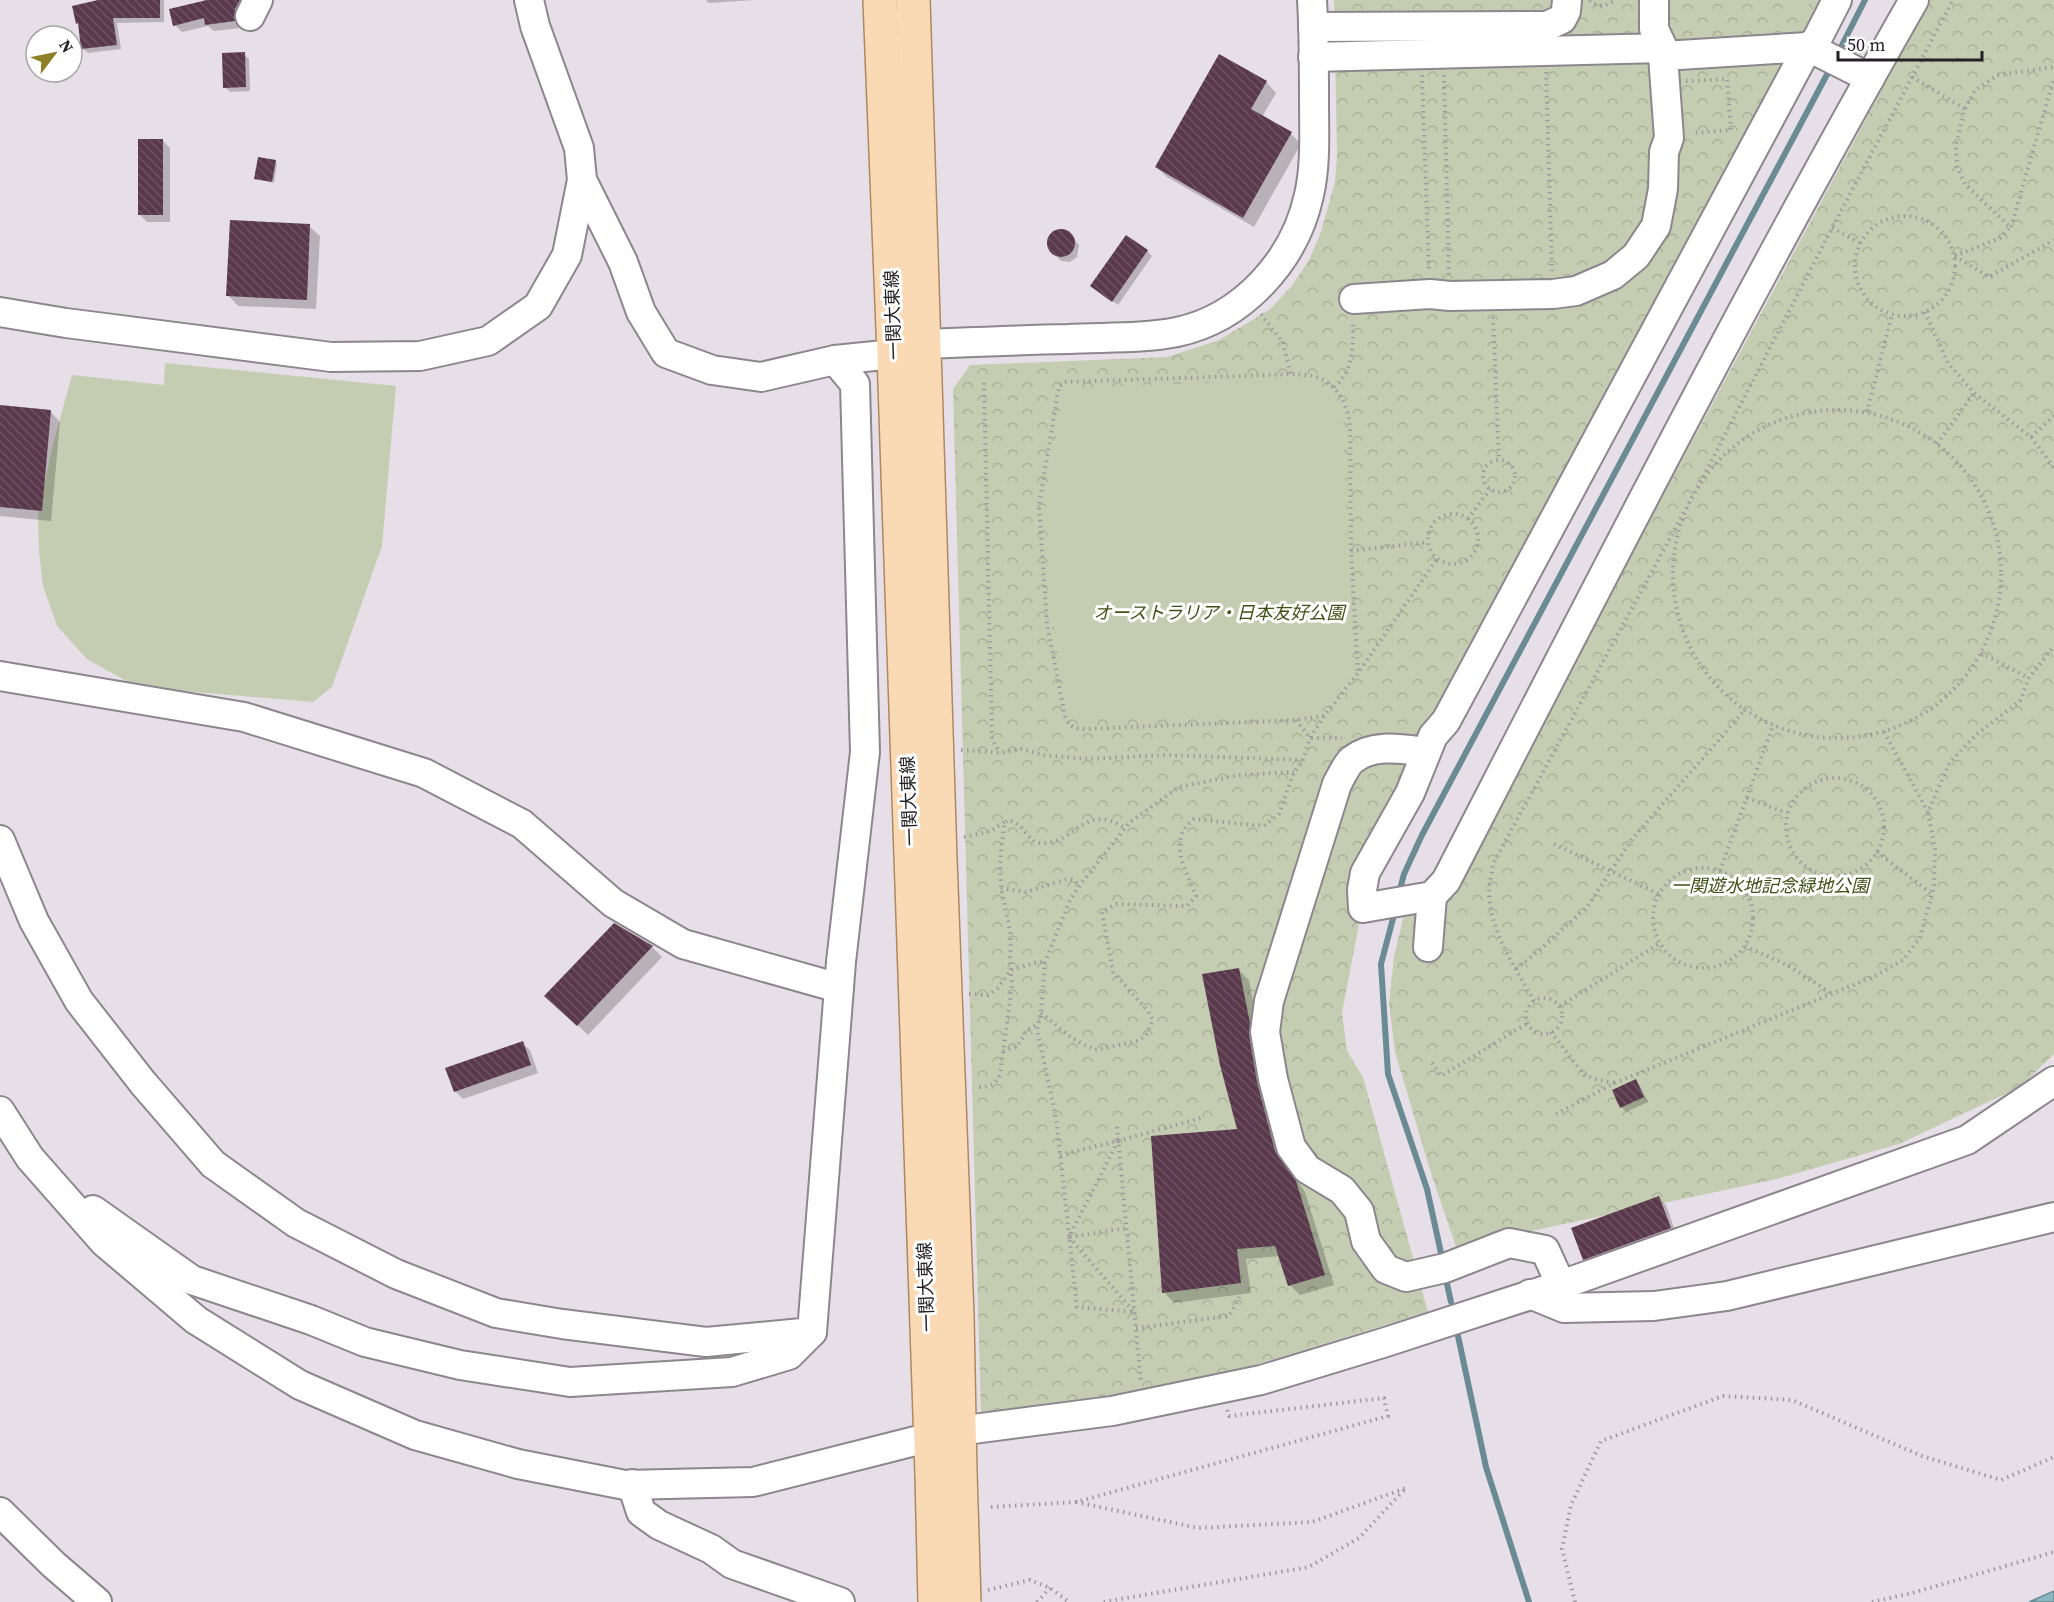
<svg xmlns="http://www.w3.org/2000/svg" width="2054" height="1602" font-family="'Source Serif 4','Noto Sans JP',serif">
  <defs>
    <pattern id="park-crowns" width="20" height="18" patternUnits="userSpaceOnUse" patternTransform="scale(1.5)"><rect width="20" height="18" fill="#c4cdb1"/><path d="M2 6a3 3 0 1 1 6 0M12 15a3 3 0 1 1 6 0" fill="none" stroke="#a8b098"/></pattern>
    <pattern id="water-ripples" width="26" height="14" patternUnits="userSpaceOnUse" patternTransform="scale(1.5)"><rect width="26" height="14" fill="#88b8c4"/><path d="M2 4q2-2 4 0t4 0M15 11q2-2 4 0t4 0" fill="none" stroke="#6f959f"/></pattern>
    <pattern id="building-back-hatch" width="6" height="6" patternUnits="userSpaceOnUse" patternTransform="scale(1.5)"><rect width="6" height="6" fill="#59394b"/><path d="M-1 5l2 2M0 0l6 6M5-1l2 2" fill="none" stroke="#6d5362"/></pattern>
  </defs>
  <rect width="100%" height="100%" fill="#e7dfe7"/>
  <g fill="url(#park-crowns)">
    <polygon points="1334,0 1830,0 1372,882 1359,924 1342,1013 1347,1051 1363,1077 1428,1312 1215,1377 1133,1392 981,1415 953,389 970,365 1167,357 1219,340 1269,310 1291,287 1309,260 1321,232 1335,182 1337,155"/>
    <polygon points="1930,0 2054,0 2054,1054 2020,1087 1899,1144 1777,1179 1456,1247 1430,1170 1395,1052 1389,1003 1394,957 1404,915 1436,908 1455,896 1481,823 1599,614"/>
  </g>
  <g fill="#c4cdb1">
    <polygon points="1778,0 1811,0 1804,13"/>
    <polygon points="165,363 396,386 382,546 332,687 313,702 137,687 87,659 57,626 43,586 39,552 38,515 52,448 72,375 164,385"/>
    <path d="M1291,380C1321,384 1334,389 1343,419L1350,653L1348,678L1328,705L1318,711L1075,720L1061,676L1054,626L1046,509L1064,388Z"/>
  </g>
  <polygon fill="url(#water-ripples)" stroke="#6a8b94" stroke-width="1.5" points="2054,1591 2054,1602 2029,1602"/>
  <g fill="#0003">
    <polygon points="105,0 164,0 164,22 117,23 121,49 88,53 83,49 80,26 77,23"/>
    <polygon points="204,0 246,0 242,17 242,28 214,31 208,26 182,32 175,25 204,2"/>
    <polygon points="706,0 753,0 709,3"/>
    <polygon points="244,54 249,59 250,91 230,92 225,87"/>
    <polygon points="1219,56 1266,82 1276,93 1262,117 1291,134 1301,144 1254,227 1167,177 1156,167"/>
    <polygon points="163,141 170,148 170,222 147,222 139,214"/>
    <polygon points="275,162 277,164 274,183 256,178"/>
    <polygon points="309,226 320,236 316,309 238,306 228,295"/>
    <polygon points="1056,231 1069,233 1079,245 1077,257 1070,262 1061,261 1049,249 1048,240"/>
    <polygon points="1147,251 1152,256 1118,305 1092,286"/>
    <polygon points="0,407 50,411 60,422 51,521 0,516"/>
    <polygon points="652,947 662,957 588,1035 547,996"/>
    <polygon points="1239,970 1249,980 1259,1034 1266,1093 1285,1163 1305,1192 1334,1285 1300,1295 1290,1285 1280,1256 1246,1259 1251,1293 1174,1303 1164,1292 1238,1131"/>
    <polygon points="522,1043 530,1050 538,1073 463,1099 455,1091"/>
    <polygon points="1635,1081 1640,1086 1648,1102 1626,1112 1621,1107"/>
    <polygon points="1659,1198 1666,1205 1677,1236 1591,1266 1584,1259"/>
  </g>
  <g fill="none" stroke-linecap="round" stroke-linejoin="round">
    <g stroke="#6a8b94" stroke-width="6">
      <polyline points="1838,53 1865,0"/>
      <polyline points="1399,893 1404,874 1422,835 1831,67"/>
      <polyline points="1395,911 1381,964 1388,1074 1427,1189 1441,1253"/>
      <polyline points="1447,1284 1451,1302"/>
      <polyline points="1458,1336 1486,1467 1529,1602"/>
    </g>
  </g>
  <g fill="url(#building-back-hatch)">
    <polygon points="98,0 160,0 160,18 113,18 117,45 81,49 78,23 76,24 72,6"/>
    <polygon points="207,0 240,0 235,9 235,21 205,25 204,18 173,26 169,9"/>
    <polygon points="245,52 246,87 223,88 222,53"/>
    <polygon points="1219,54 1267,81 1251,109 1292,132 1243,218 1155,167"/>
    <rect x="138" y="139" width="25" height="76"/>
    <polygon points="258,157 276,160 272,182 254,179"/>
    <polygon points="230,220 310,224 307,300 226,296"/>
    <circle cx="1061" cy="243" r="14"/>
    <polygon points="1126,235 1148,250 1112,302 1090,286"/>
    <polygon points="0,405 51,410 42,511 0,507"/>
    <polygon points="614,923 653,946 577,1026 544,996"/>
    <polygon points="1239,968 1250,1023 1249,1035 1257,1082 1275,1151 1296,1181 1325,1275 1288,1286 1275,1246 1237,1249 1241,1283 1162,1293 1151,1136 1237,1129 1220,1065 1202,974"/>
    <polygon points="523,1041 531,1065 454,1092 445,1068"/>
    <polygon points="1636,1079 1644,1097 1620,1108 1612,1090"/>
    <polygon points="1659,1196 1671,1228 1583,1260 1571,1228"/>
  </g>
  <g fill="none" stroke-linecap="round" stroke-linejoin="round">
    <g stroke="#8d868e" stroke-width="32">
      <g id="minor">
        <path d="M1837,0L1816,41L1808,47L1446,721L1433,736L1410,793L1365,873L1362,890L1363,908L1432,896L1446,881C1598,586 1749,289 1914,0"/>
        <polyline points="250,16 258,0"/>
        <polyline points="1313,27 1547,26 1562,19 1566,11 1567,0"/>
        <polyline points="1313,57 1663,48 1654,29 1654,0"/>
        <polyline points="582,180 623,262 641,312 666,353 712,370 761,377 835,360"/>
        <polyline points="1354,299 1430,294 1450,296 1553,294 1576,291 1613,275 1636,256 1656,226 1663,189 1664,152 1669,138 1663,56 1808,47 1870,78"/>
        <polyline points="0,312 66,323 331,357 420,356 488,341 538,306 567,255 582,180 579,148 535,26 529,0"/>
        <path d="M923,344C971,342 1020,340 1068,339C1104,337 1142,339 1177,332C1243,318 1295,260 1309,195C1316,165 1314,131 1314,100C1314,67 1314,33 1312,0"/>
        <polyline points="0,676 244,717 424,773 522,824 613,903 683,944 839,988"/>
        <path d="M1426,752C1402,749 1373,743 1352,760C1346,765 1341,777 1337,784L1269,1001L1265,1032L1273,1079L1291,1147L1307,1169L1342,1190L1359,1211L1366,1241L1386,1269L1406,1277L1445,1268L1509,1243L1545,1250L1561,1285"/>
        <polyline points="0,840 34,921 79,1001 143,1083 213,1164 296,1223 396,1274 496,1313 562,1324 706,1342 812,1332 841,962 865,752 855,384 835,360 894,354"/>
        <polyline points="1428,947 1432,896"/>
        <polyline points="0,1111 30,1158 104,1242 196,1320 300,1385 415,1435 518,1464 625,1485 753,1482 931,1437"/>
        <polyline points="93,1210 192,1280 311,1320 365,1342 460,1365 570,1382 732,1372 789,1355 812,1332"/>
        <polyline points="1530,1294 1564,1308 1654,1306 1727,1296 2054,1217"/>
        <polyline points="958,1431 1112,1411 1261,1380 1386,1342 1561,1285 1967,1140 2054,1081"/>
        <polyline points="632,1484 641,1512 659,1525 711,1549 732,1564 840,1602"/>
        <polyline points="0,1512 54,1565 97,1602"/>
      </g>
    </g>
    <g stroke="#ad8962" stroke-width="36">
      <g id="major">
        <polyline points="880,0 894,354 932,1474"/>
        <polyline points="913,0 940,859 957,1317 960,1473"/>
      </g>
    </g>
    <g stroke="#9f999f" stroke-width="4" stroke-dasharray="1.5 4.5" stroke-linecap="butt">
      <polyline points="1590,0 1594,4 1604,6 1616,0"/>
      <polyline points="1546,72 1552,271"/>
      <polyline points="1422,75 1429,271"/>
      <polyline points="1444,75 1449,274"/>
      <polyline points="1912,77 1965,109"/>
      <polyline points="1686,81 1727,79 1731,130 1692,133"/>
      <circle cx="1905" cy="266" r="50"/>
      <polyline points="2011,227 2054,78"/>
      <polyline points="1832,228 1860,243"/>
      <polyline points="1955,256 2000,238 2010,227 1965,184 1957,167 1956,144 1965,109 1975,90 1998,75 2054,67"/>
      <polyline points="1955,256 1989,277 2054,240"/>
      <polyline points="1925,312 1948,363 1974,393 2031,437 2054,468"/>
      <polyline points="1261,314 1283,343 1291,375"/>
      <polyline points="1493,317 1499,460"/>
      <polyline points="984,383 992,739 1000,753"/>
      <path d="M1334,387C1354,372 1353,344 1353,322"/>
      <circle cx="1837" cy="574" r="164"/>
      <polyline points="1867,412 1892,314"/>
      <polyline points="2031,437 2054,416"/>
      <polyline points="1937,444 1974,393"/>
      <circle cx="1499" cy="476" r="16"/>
      <circle cx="1453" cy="539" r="25"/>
      <polyline points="1468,519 1490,489"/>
      <polyline points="1351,551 1428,542"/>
      <polyline points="1981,653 2029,678"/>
      <path d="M1324,716L1296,720L1085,729C1074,728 1069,727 1065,716L1047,624L1039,505L1059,386L1066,382L1297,374C1303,375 1311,375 1316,377C1338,384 1348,406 1350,426L1351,551L1358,673"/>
      <polyline points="1296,720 1310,738 1342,738"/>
      <polyline points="1884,732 1928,812"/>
      <polyline points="961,750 1000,753 1022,749 1042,755 1088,759 1166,755 1302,760"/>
      <circle cx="1835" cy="827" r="49"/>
      <polyline points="1747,798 1787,813"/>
      <polyline points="964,837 991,831 1004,822"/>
      <polyline points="1554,844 1659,894"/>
      <polyline points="1877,852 1932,894"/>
      <circle cx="1703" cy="918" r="50"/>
      <polyline points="1720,871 1773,725"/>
      <polyline points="1001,888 1026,892 1067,879 1072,880 1080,885"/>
      <polyline points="1745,946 1787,965 1831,993"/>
      <polyline points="1516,969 1542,948 1587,907 1633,838 1745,710"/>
      <polyline points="969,994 988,995 998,988 1011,970 1038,962 1045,962"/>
      <circle cx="1544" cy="1016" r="18"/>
      <path d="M1534,1001C1515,967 1490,932 1489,892C1489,883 1492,873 1493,864L1701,481L1832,228L1953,0"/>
      <polyline points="1560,1006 1660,943"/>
      <path d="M1041,1013L1073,1039L1095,1050L1138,1041L1146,1035L1153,1020L1148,1011L1113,972L1102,912L1116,904L1187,906L1196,896C1186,870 1166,840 1194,819L1264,826L1279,814L1294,772L1303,760L1310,738L1324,716L1358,673L1437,559"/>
      <polyline points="1551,1032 1584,1075 1595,1079 1615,1083"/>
      <polyline points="1003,1051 1017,1047 1027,1030 1037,1025"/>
      <polyline points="1432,1063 1441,1076 1528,1023"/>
      <path d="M979,1087C990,1087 995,1085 1000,1075L1012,985L1010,959L1011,936L1001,888L1000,864L1004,824L1007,820C1024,822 1028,843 1040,843C1076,845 1084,801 1125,828"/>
      <polyline points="1556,1114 1615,1083 1875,976 1903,960 1920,938 1934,887 1935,849 1928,812 1950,762 1977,734 2020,701 2029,678 2054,646"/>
      <polyline points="1117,1127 1141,1383"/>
      <polyline points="1118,1141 1205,1117"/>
      <polyline points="1060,1155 1118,1141 1069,1237"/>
      <polyline points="1069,1237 1134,1312 1077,1307 1056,1117 1037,1030 1041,1013 1045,962 1070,900 1080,885 1129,823 1179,787 1239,775 1294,772"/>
      <polyline points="1070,1237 1126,1228"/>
      <polyline points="1136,1328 1229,1316 1245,1287 1240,1249"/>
      <polyline points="1076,1502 1198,1528 1312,1522 1406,1488 1359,1538 1309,1567 1103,1602"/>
      <polyline points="991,1507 1076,1502 1388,1416 1384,1398 1229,1416 1227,1409"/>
      <polyline points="988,1590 1030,1580 1050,1588 1069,1602"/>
      <polyline points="1037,1602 1050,1588"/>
      <polyline points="1575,1602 1562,1549 1571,1505 1601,1441 1723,1396 1792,1400 1922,1456 2001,1480 2054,1457"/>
      <polyline points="1872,1602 1912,1593 2054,1552"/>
    </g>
    <use href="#minor" stroke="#fff" stroke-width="28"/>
    <use href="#major" stroke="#fadab5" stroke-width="33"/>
    <g stroke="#ad8962" stroke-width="36" stroke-linecap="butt">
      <g id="major-bridge">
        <polyline points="960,1473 964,1602"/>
        <polyline points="932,1474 935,1602"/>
      </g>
    </g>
    <use href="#major-bridge" stroke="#fadab5" stroke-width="33"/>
  </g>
  <g text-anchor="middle" stroke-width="6" stroke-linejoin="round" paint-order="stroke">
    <g font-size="18" fill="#242124" stroke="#fff">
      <text transform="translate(893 315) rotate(-92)" y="6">一関大東線</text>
      <text transform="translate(909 801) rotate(-92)" y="6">一関大東線</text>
      <text transform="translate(926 1287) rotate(-92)" y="6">一関大東線</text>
    </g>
    <g font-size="18" font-style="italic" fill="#425016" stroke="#fff">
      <text x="1219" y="619">オーストラリア・日本友好公園</text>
      <text x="1770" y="892">一関遊水地記念緑地公園</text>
    </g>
  </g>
  <g transform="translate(54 54) rotate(58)"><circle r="28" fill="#ffffff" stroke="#a7a6a7" stroke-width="1.5"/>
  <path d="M0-4.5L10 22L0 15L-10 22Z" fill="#8d7f26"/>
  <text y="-9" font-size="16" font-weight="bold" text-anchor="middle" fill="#242124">N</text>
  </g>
  <path d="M1838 51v9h144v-9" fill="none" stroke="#242124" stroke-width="3"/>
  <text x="1847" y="51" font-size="18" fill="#242124" stroke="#ffffff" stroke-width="4.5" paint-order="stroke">50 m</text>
</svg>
